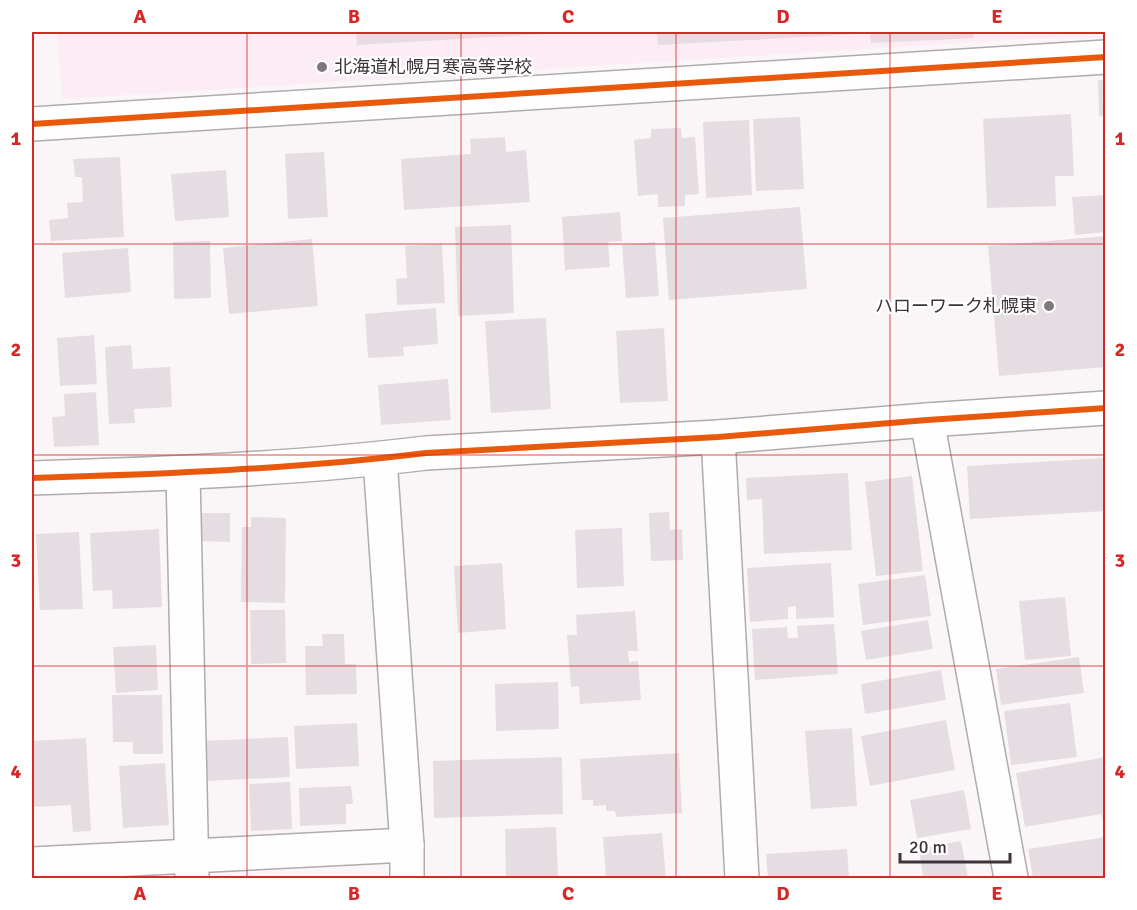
<svg xmlns="http://www.w3.org/2000/svg" width="1137" height="910" font-family="Signika,'Noto Sans JP',sans-serif">
  <rect width="100%" height="100%" fill="#faf6f8"/>
  <polygon fill="#fbecf5" points="57,32 1105,32 1106,34 62,99"/>
  <g fill="#e5dde2">
    <polygon points="356,32 563,32 563,33 357,45"/>
    <polygon points="657,32 857,32 857,34 658,45"/>
    <polygon points="870,32 973,32 974,38 871,43"/>
    <polygon points="1098,80 1106,80 1106,116 1099,116"/>
    <polygon points="1071,114 1074,176 1055,176 1056,206 987,208 983,119"/>
    <polygon points="800,117 804,189 756,191 753,119"/>
    <polygon points="749,120 752,195 706,198 703,122"/>
    <polygon points="681,128 682,138 695,137 699,194 685,195 685,206 658,207 658,194 638,196 634,140 651,138 651,129"/>
    <polygon points="505,137 506,152 526,150 530,202 404,210 401,159 471,154 470,139"/>
    <polygon points="324,152 328,217 288,219 285,154"/>
    <polygon points="120,157 124,237 51,241 49,220 68,218 67,203 83,202 82,177 75,177 73,159"/>
    <polygon points="226,170 229,217 175,221 171,174"/>
    <polygon points="1106,195 1106,232 1075,235 1072,197"/>
    <polygon points="800,207 807,289 669,300 663,218"/>
    <polygon points="620,212 622,241 608,242 610,267 565,270 562,217"/>
    <polygon points="511,225 514,313 458,316 455,227"/>
    <polygon points="1106,236 1106,367 999,376 988,246"/>
    <polygon points="312,239 318,306 229,314 223,248"/>
    <polygon points="210,241 211,298 174,299 173,242"/>
    <polygon points="655,242 659,296 626,298 622,245"/>
    <polygon points="442,244 445,303 397,305 396,279 407,278 405,246"/>
    <polygon points="128,248 131,292 65,298 62,253"/>
    <polygon points="436,308 438,344 403,347 404,356 368,358 365,314"/>
    <polygon points="546,318 551,409 491,413 485,321"/>
    <polygon points="664,328 668,401 620,403 616,331"/>
    <polygon points="94,335 97,384 60,386 57,338"/>
    <polygon points="131,345 133,369 170,367 172,407 134,409 135,423 109,424 105,347"/>
    <polygon points="448,379 451,420 381,425 378,385"/>
    <polygon points="96,392 99,445 54,447 52,417 65,416 64,394"/>
    <polygon points="1106,458 1106,511 970,519 967,466"/>
    <polygon points="848,473 852,550 764,554 762,499 747,500 746,478"/>
    <polygon points="912,476 923,571 876,576 865,482"/>
    <polygon points="669,512 670,530 682,529 683,560 651,561 649,513"/>
    <polygon points="197,513 230,513 230,542 196,541"/>
    <polygon points="251,517 286,518 285,603 241,602 242,527 251,527"/>
    <polygon points="622,528 624,586 577,588 575,530"/>
    <polygon points="159,529 162,607 113,609 112,590 93,591 90,533"/>
    <polygon points="79,532 83,609 40,610 36,534"/>
    <polygon points="502,563 506,629 458,633 454,566"/>
    <polygon points="831,563 834,617 796,619 796,606 788,607 788,619 750,622 747,568"/>
    <polygon points="925,575 931,616 863,625 858,584"/>
    <polygon points="1065,597 1071,656 1025,660 1019,601"/>
    <polygon points="250,610 285,610 286,663 251,664"/>
    <polygon points="635,611 638,651 628,651 629,662 638,661 641,700 580,704 579,686 571,687 567,635 577,635 576,615"/>
    <polygon points="928,620 933,649 866,660 861,631"/>
    <polygon points="834,624 838,674 755,680 752,629 787,627 788,638 798,638 797,626"/>
    <polygon points="322,634 344,634 345,664 356,664 357,694 306,695 305,646 323,646"/>
    <polygon points="156,645 158,690 116,693 113,647"/>
    <polygon points="1079,657 1084,693 1001,705 996,669"/>
    <polygon points="941,670 946,700 865,714 861,684"/>
    <polygon points="558,682 559,729 496,731 495,684"/>
    <polygon points="112,695 162,695 163,754 133,754 133,742 113,742"/>
    <polygon points="1070,703 1077,757 1011,765 1004,711"/>
    <polygon points="946,720 955,770 870,786 861,736"/>
    <polygon points="357,723 359,766 296,769 294,726"/>
    <polygon points="852,728 857,806 811,809 805,731"/>
    <polygon points="288,737 290,777 205,781 203,741"/>
    <polygon points="86,738 91,831 73,832 71,805 32,807 32,741"/>
    <polygon points="679,753 682,813 616,817 615,811 606,811 606,805 593,806 593,800 582,800 580,759"/>
    <polygon points="562,757 563,814 434,818 433,761"/>
    <polygon points="1106,757 1106,825 1104,826 1101,814 1025,827 1016,773"/>
    <polygon points="165,763 169,825 123,828 119,766"/>
    <polygon points="290,782 292,829 251,831 249,784"/>
    <polygon points="351,786 353,804 346,804 346,824 300,826 299,788"/>
    <polygon points="964,790 971,829 917,838 910,800"/>
    <polygon points="556,827 558,878 506,878 505,829"/>
    <polygon points="662,833 666,878 606,878 603,837"/>
    <polygon points="1106,837 1106,878 1033,878 1028,849"/>
    <polygon points="961,841 968,878 923,878 919,848"/>
    <polygon points="847,849 849,878 768,878 766,854"/>
  </g>
  <g fill="none" stroke-linecap="round" stroke-linejoin="round">
    <g stroke="#b1aaae" stroke-width="36">
      <g id="minor">
        <polyline points="32,124 1106,57"/>
        <polyline points="927,420 1011,878"/>
        <polyline points="718,437 742,878"/>
        <polyline points="380,459 407,845 407,878"/>
        <polyline points="183,473 192,878"/>
        <polyline points="32,864 407,845"/>
      </g>
    </g>
    <g stroke="#b1aaae" stroke-width="36">
      <path id="tertiary" d="M32,478C163,474 295,469 426,453L718,437L927,420L1106,408"/>
    </g>
    <use href="#minor" stroke="#fefefe" stroke-width="33"/>
    <use href="#tertiary" stroke="#fefefe" stroke-width="33"/>
    <g stroke="#fff" stroke-width="10">
      <g id="cycleway">
        <polyline points="32,124 1106,57"/>
        <path d="M32,478C163,474 295,469 426,453L718,437L927,420L1106,408"/>
      </g>
    </g>
    <use href="#cycleway" stroke="#e8590c" stroke-width="6"/>
  </g>
  <path fill="none" stroke="#d62828" stroke-width="1.5" stroke-opacity="0.55" d="M247,32V878M461,32V878M676,32V878M890,32V878M32,244H1106M32,455H1106M32,666H1106"/>
  <g fill="#80777d" stroke="#fff" stroke-width="2">
    <circle cx="322" cy="67" r="6"/>
    <circle cx="1049" cy="306" r="6"/>
  </g>
  <g text-anchor="middle" stroke-width="4.5" stroke-linejoin="round" paint-order="stroke">
    <g font-size="18" fill="#3f333b" stroke="#fff" text-anchor="start">
      <text x="334" y="73">北海道札幌月寒高等学校</text>
      <text x="1037" y="312" text-anchor="end">ハローワーク札幌東</text>
    </g>
  </g>
  <rect width="1137" height="910" fill="none" stroke="#ffffff" stroke-width="66"/>
  <path d="M900 853v9h110v-9" fill="none" stroke="#3f333b" stroke-width="3"/>
  <text x="909" y="853" font-size="18" fill="#3f333b" stroke="#ffffff" stroke-width="4.5" paint-order="stroke">20 m</text>
  <rect x="33" y="33" width="1071" height="844" fill="none" stroke="#d62828" stroke-width="2"/>
  <g font-size="20" text-anchor="middle" font-weight="bold" fill="#d62828">
    <text x="140" y="23">A</text>
    <text x="354" y="23">B</text>
    <text x="568" y="23">C</text>
    <text x="783" y="23">D</text>
    <text x="997" y="23">E</text>
    <text x="16" y="145">1</text>
    <text x="1120" y="145">1</text>
    <text x="16" y="356">2</text>
    <text x="1120" y="356">2</text>
    <text x="16" y="567">3</text>
    <text x="1120" y="567">3</text>
    <text x="16" y="778">4</text>
    <text x="1120" y="778">4</text>
    <text x="140" y="900">A</text>
    <text x="354" y="900">B</text>
    <text x="568" y="900">C</text>
    <text x="783" y="900">D</text>
    <text x="997" y="900">E</text>
  </g>
</svg>
